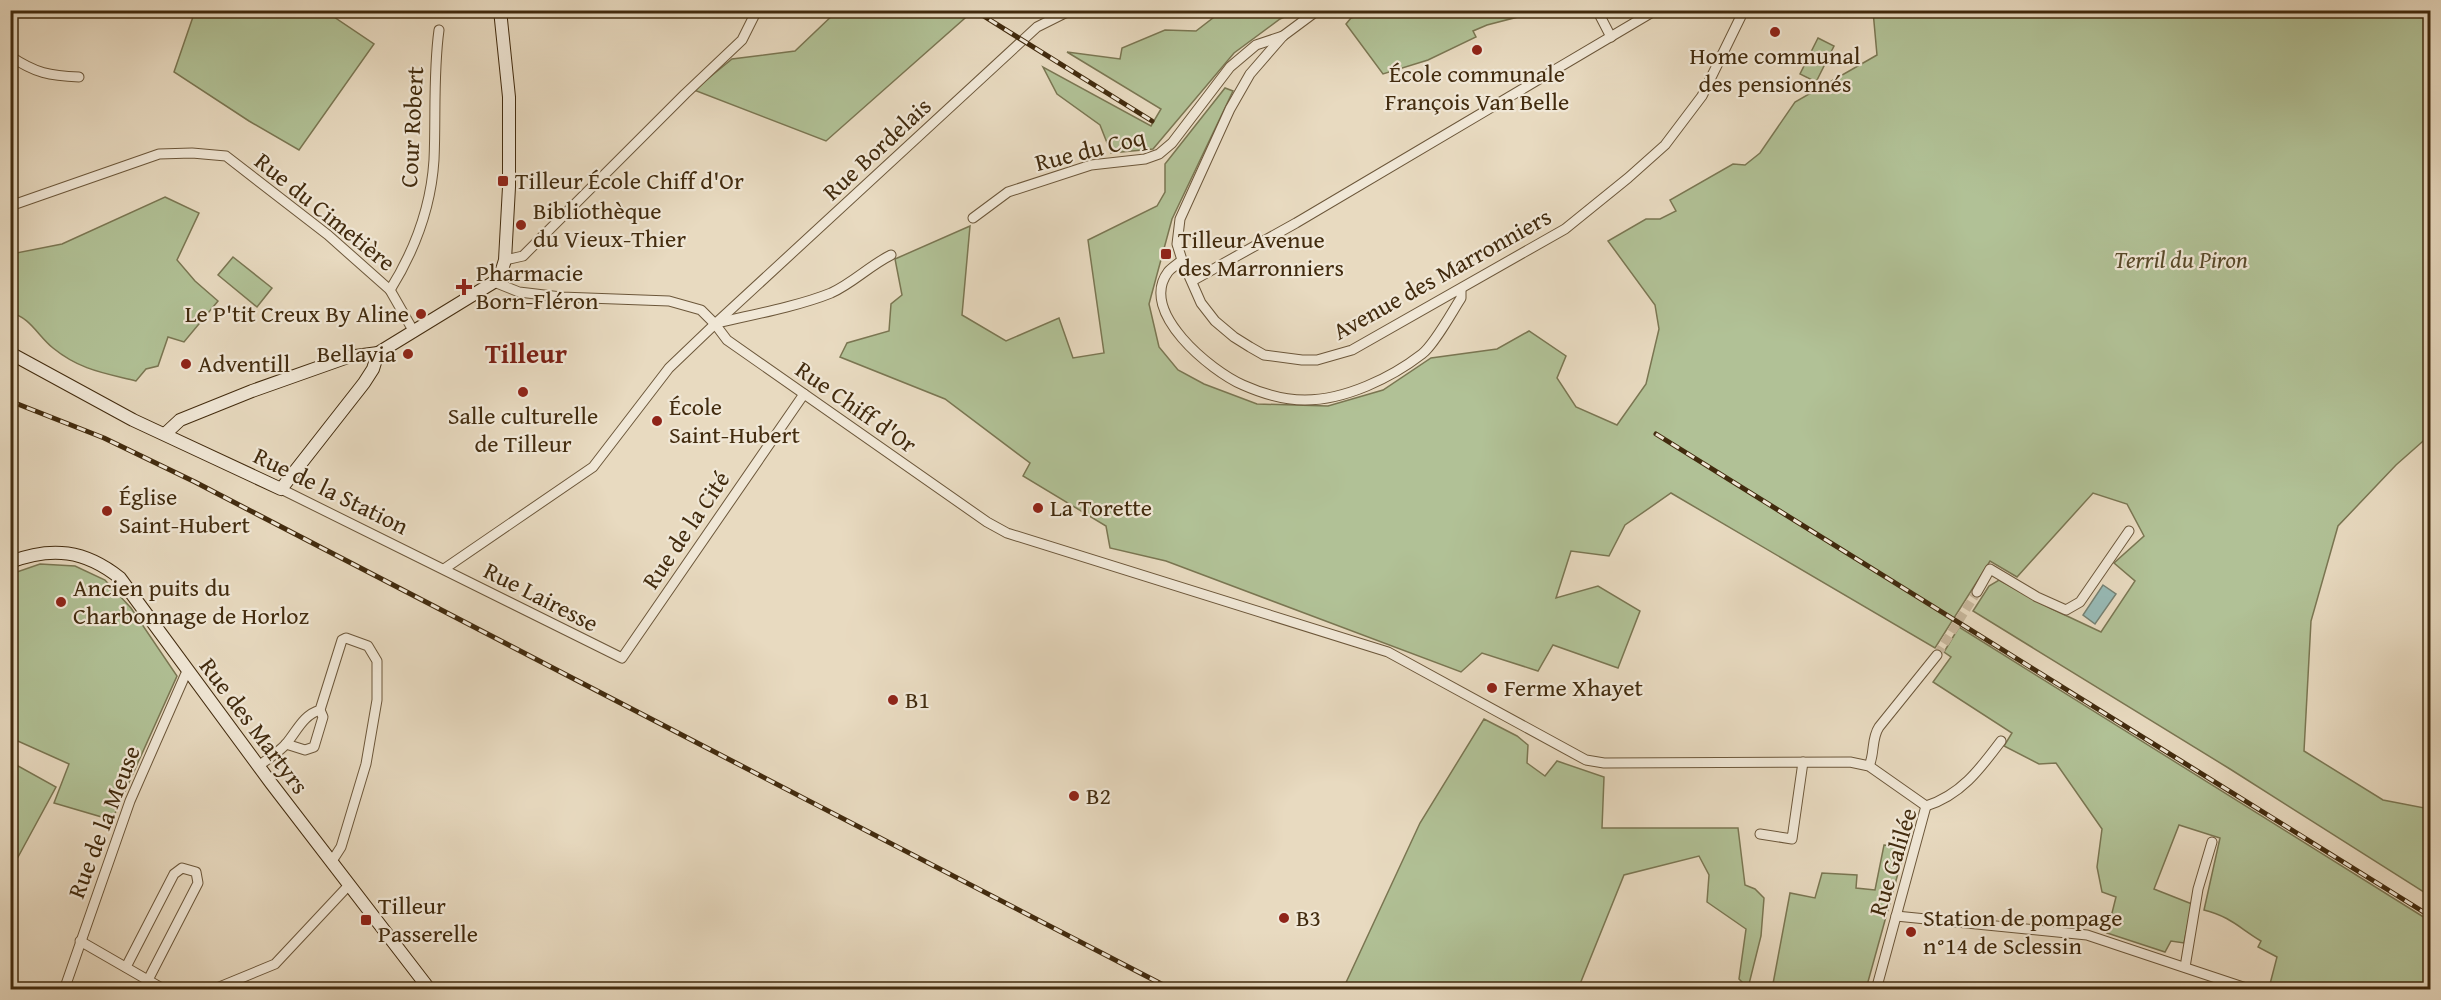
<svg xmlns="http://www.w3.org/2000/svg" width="2441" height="1000" font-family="'Gentium Book Plus',serif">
  <rect width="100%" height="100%" fill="#e8dac0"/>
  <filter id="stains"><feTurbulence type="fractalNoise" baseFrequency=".00333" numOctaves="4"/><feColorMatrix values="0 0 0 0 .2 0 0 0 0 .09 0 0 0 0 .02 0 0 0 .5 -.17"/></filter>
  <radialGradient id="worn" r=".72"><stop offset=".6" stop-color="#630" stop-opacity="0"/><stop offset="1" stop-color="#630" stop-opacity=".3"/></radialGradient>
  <g fill="#b1c196" stroke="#7a7652" stroke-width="1.5">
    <polygon points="195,11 325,11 374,44 299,150 249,121 174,72"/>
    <polygon points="837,11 973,11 826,141 694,90 732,59 795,51"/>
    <polygon points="1222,11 1297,11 1280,19 1234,53 1153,149 1111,153 1100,125 1057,94 1043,67 1151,126 1161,109 1067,52 1120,59 1122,48 1165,30 1196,31"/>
    <polygon points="1376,11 1376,10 1541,11 1487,25 1473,31 1476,37 1428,60 1383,74 1346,24 1351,18"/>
    <polygon points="1873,11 2430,11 2430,435 2396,465 2338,526 2311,621 2304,751 2383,800 2430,809 2430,896 2230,769 1973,611 1989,586 1999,580 2050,608 2101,632 2135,581 2114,563 2144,536 2127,504 2093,493 2017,577 1990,561 1935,648 1671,493 1625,525 1609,556 1571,551 1556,598 1598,586 1640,611 1618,668 1553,645 1538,671 1482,653 1461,672 1166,561 1110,548 1106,526 1023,476 1030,463 945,399 840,357 847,343 889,331 891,304 902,295 895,259 970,226 962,315 1006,341 1059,318 1073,358 1104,353 1088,240 1157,206 1165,192 1165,164 1225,88 1233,91 1172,219 1149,304 1159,347 1178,370 1204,384 1257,404 1328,406 1383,390 1431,358 1497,349 1529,331 1566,356 1557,378 1576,407 1617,425 1646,384 1659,329 1655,305 1608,241 1646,219 1660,219 1676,211 1670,200 1733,164 1745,165 1760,153 1795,102 1877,55"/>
    <polygon points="1818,38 1834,46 1816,82 1800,74"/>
    <path d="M165,197L199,213L177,260L195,281L218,301L184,342L168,337L158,366L146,369L136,381C104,373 80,370 53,348C38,336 30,317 11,313V254L62,244Z"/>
    <polygon points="233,257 272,288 257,307 218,275"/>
    <polygon points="40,564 75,566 105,580 131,608 177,676 112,820 54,803 69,764 11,738 11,574"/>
    <path d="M1959,627L2430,921V989L2287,990L2270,984L2277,957L2258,947L2261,941C2238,927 2231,917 2204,910L2220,838L2179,825L2154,889L2192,904L2184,943L2171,941L2165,952L2107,933L2116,897L2102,892L2097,867L2102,829L2056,763L2039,764L2004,746L2012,733L1933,682L1951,657L1944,652Z"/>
    <polygon points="1484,719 1517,736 1528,745 1527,763 1545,776 1557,761 1604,777 1602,828 1738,828 1745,885 1755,889 1764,898 1761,936 1748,988 1739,979 1746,929 1707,902 1709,875 1699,856 1624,875 1578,989 1343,989 1420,823"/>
    <polygon points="11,762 56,787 11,870"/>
    <polygon points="1884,845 1905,848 1866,989 1772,989 1790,893 1815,898 1822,873 1857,875 1856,888 1875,890"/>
  </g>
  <polygon fill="#97bab6" stroke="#758173" stroke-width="1.5" points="2103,585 2116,594 2095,624 2083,615"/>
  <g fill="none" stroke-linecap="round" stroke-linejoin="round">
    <polyline stroke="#c7b79c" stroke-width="9" stroke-dasharray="9 4.5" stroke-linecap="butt" points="1937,655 1977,592"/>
    <g stroke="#6c573a" stroke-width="11">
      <g id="street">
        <polyline points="1318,10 1283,36 1250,74 1230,109 1180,219 1177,244 1182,260 1201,303 1215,321 1234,337 1250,347 1264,355 1302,360 1317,360 1352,350 1565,229 1628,178 1665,145 1702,96 1744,10"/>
        <polyline points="1597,10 1611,37"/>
        <path d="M10,56C35,73 50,76 79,77"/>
        <polyline points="10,206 159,154 192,153 226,156 328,235 390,290 414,332"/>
        <polyline points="973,218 1008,192 1091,165 1145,159 1159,154 1172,143 1230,67 1256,45 1283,36"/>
        <polyline points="505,260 523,256 685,94 742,40 757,10"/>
        <path d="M1182,260C1178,264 1171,268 1168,272C1138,312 1211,371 1243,385C1261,393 1285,400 1305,400C1345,400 1391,378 1422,354C1434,345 1452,312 1461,298V289"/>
        <polyline points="1192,281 1296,223 1656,10"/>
        <polyline points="494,282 519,292 561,297 669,301 701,310 715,324 727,340 987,522 1007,533 1388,652 1586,760 1604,763 1850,762 1869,766 1926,806"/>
        <path d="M390,290C415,250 431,207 434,160C436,116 433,73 439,30"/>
        <path d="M717,323C752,315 799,306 831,293C853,283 869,266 891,255"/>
        <polyline points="281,489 622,658 804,394"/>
        <polyline points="444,569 593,467 669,368 715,324 1037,27 1071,10"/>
        <polyline points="1977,592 1990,569 2037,597 2066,610 2080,602 2129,531"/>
        <polyline points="286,744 305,750 314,747 323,717 320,710"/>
        <path d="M259,766C267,759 278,753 286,744C297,731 303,715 320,710L342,640L346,638L368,646L377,661V700L366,764L341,847L332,861"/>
        <path d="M1869,766C1875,753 1871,739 1879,727L1937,655"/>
        <path d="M1926,806C1961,795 1980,769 2001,741"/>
        <polyline points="1760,834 1792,839 1803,762"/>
        <polyline points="1896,916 2087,935 2252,990"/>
        <polyline points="80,941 165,990"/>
        <polyline points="126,967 174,874 182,868 196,872 198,883 148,980"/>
        <polyline points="2185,967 2198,889 2212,842"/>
        <polyline points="64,990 130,801 187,671"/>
        <polyline points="212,990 275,964 349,885"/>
        <polyline points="1876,990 1926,806"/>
      </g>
    </g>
    <g stroke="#422b0e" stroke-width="14">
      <g id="secondary">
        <polyline points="10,353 133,420 281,489 364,383 373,369 378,353"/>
        <polyline points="165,434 180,420 252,391 348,357 378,353 494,282 501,273 505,260 509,187 509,97 500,10"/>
        <path d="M10,562C52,546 85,550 120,578L271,783L430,990"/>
      </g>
    </g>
    <use href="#street" stroke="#f0e7d6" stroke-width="9"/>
    <use href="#secondary" stroke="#f0e7d6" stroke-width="12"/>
    <g stroke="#422b0e" stroke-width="5">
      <g id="rail">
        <polyline points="974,10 1152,121"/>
        <polyline points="10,401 104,438 195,482 1173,990"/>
        <polyline points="1656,434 2430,916"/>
      </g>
    </g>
    <use href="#rail" stroke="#f0e7d6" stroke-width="3" stroke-dasharray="9" stroke-linecap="butt"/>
  </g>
  <g fill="#8f2418" stroke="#f0e7d6" stroke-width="2">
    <circle cx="1775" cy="32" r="6"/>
    <circle cx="1477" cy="50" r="6"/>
    <rect x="497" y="175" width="12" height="12" rx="3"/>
    <circle cx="521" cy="225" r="6"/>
    <rect x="1160" y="248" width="12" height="12" rx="3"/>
    <path d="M461 278h6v6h6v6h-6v6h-6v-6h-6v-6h6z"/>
    <circle cx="421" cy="314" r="6"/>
    <circle cx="408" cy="354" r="6"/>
    <circle cx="186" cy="364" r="6"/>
    <circle cx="523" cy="392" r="6"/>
    <circle cx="657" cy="421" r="6"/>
    <circle cx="1038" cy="508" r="6"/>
    <circle cx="107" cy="511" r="6"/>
    <circle cx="61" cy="602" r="6"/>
    <circle cx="1492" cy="688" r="6"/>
    <circle cx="893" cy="700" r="6"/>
    <circle cx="1074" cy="796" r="6"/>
    <circle cx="1284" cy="918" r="6"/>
    <rect x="360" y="914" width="12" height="12" rx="3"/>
    <circle cx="1911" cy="932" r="6"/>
  </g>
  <g text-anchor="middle" stroke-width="4.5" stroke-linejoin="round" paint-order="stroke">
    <g font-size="24" fill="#422b0e" stroke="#f0e7d6" text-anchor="start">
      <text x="1775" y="64" text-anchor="middle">Home communal<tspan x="1775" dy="28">des pensionnés</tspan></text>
      <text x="1477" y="82" text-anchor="middle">École communale<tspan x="1477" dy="28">François Van Belle</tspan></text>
      <text x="515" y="189">Tilleur École Chiff d'Or</text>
      <text x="533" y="219">Bibliothèque<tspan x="533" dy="28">du Vieux-Thier</tspan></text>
      <text x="1178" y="248">Tilleur Avenue<tspan x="1178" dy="28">des Marronniers</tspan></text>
      <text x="476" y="281">Pharmacie<tspan x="476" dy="28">Born-Fléron</tspan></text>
      <text x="409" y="322" text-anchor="end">Le P'tit Creux By Aline</text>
      <text x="396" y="362" text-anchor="end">Bellavia</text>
      <text x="198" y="372">Adventill</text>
      <text x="669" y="415">École<tspan x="669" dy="28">Saint-Hubert</tspan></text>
      <text x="523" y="424" text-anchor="middle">Salle culturelle<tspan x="523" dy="28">de Tilleur</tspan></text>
      <text x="119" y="505">Église<tspan x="119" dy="28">Saint-Hubert</tspan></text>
      <text x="1050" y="516">La Torette</text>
      <text x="73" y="596">Ancien puits du<tspan x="73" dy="28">Charbonnage de Horloz</tspan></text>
      <text x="1504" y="696">Ferme Xhayet</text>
      <text x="905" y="708">B1</text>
      <text x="1086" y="804">B2</text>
      <text x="378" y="914">Tilleur<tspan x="378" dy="28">Passerelle</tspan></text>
      <text x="1296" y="926">B3</text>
      <text x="1923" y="926">Station de pompage<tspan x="1923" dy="28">n°14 de Sclessin</tspan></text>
    </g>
    <g font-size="24" fill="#422b0e" stroke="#f0e7d6">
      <text transform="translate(412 127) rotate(-87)" y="8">Cour Robert</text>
      <text transform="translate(877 149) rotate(-43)" y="8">Rue Bordelais</text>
      <text transform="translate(1090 150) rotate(-14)" y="8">Rue du Coq</text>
      <text transform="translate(325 212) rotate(39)" y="8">Rue du Cimetière</text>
      <text transform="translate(1442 274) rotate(-29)" y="8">Avenue des Marronniers</text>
      <text transform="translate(856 407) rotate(35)" y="8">Rue Chiff d'Or</text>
      <text transform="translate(331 491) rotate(26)" y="8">Rue de la Station</text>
      <text transform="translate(686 530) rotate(-56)" y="8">Rue de la Cité</text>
      <text transform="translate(541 597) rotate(27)" y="8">Rue Lairesse</text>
      <text transform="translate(254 726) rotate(53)" y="8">Rue des Martyrs</text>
      <text transform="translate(104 822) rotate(-69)" y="8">Rue de la Meuse</text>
      <text transform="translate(1893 862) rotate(-73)" y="8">Rue Galilée</text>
    </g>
    <g font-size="24" font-style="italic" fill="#584929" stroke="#f0e7d6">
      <text x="2181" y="268">Terril du Piron</text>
    </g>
    <g font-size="27" font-weight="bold" fill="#7a1f14" stroke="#f0e7d6">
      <text x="526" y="363">Tilleur</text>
    </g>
  </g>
  <rect width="2441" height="1000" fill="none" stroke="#e8dac0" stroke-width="36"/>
  <rect x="12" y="12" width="2417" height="976" fill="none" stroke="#422b0e" stroke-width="3"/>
  <rect x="18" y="18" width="2405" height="964" fill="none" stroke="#422b0e" stroke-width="1.5"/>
  <rect width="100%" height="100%" filter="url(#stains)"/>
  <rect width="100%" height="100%" fill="url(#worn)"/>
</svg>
